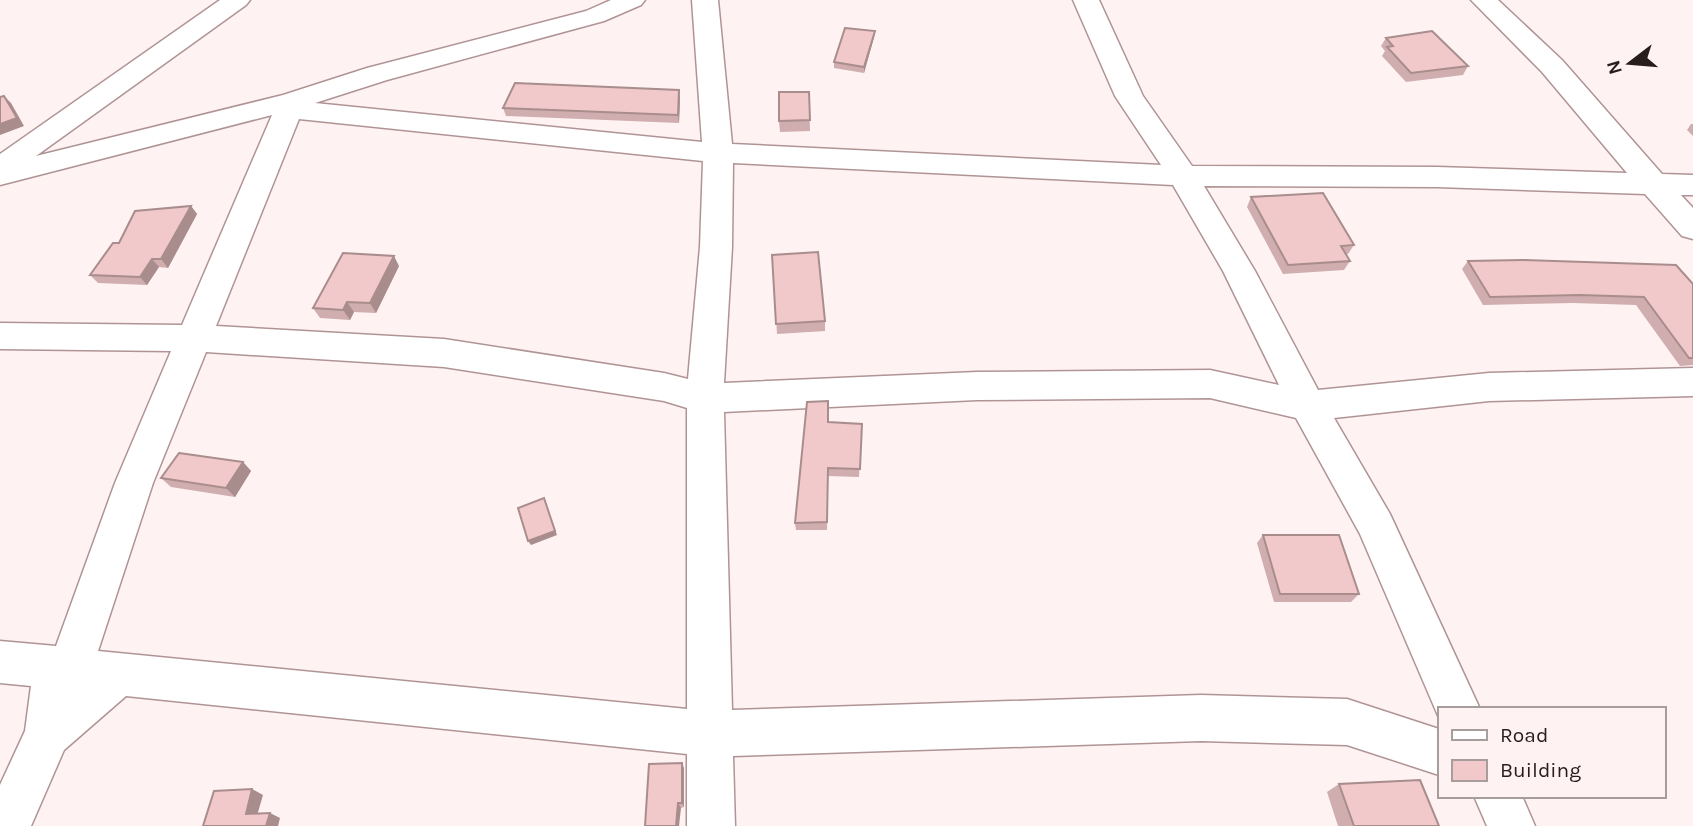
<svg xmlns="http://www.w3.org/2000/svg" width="1693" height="826" font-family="Karla,sans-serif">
  <rect width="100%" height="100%" fill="#fef2f2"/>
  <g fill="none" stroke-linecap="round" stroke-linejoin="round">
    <g stroke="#b09495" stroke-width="3">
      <g id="minor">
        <path d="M220,0H250L246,5L36,156L283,95L367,68L586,11L611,0H645L641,5L604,21L387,80L315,103L702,142L692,0H718L732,144L1161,165L1115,96L1073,0H1099L1143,96L1192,166L1437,167L1627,173L1542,72L1471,0H1498L1562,60L1662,174L1693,175V195H1681L1693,208V239L1682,236L1645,194L1437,187L1204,186L1255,271L1318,390L1489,373L1693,368V396L1489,401L1334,418L1390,514L1480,709H1439V718L1360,534L1296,418L1210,398L977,400L724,412L732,710L1201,695L1347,699L1439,729V775L1347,745L1201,741L733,756L735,826H687V754L126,696L64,750L31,826H0V785L25,731L31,686L0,683V641L56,646L115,483L171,351L0,349V323L182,325L272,115L0,185V154ZM299,119L703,161L700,247L688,379L664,373L444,339L216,326ZM733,163L1173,185L1223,271L1279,385L1210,370L977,372L724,383L732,247ZM206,352L444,367L664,401L687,408V709L98,651L153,483Z"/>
        <polygon points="1474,796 1522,796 1535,826 1487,826"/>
      </g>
    </g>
    <use href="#minor" fill="#fff" fill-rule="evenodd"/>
  </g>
  <g fill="#d0adae">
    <polygon points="875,31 874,37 864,73 834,68 834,62"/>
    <polygon points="1386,38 1468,66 1463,75 1406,82 1382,56 1385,51 1381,46"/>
    <polygon points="679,90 680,98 679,123 506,116 503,108"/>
    <polygon points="809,92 810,131 780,132 779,121"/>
    <polygon points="1691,124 1693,124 1693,136 1687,130"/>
    <polygon points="1251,197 1354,245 1348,254 1346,254 1350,261 1344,270 1283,274 1247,207"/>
    <polygon points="191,206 197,214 168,268 159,267 147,285 98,283 90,275 119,243"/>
    <polygon points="772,255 825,321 825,331 777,334"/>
    <polygon points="1468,261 1693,284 1693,365 1680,366 1636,305 1573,303 1483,305 1462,269"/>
    <polygon points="399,266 376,313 354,312 350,320 320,318 313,308"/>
    <polygon points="828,422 862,424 859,477 828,476 827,530 796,530 795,523"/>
    <polygon points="243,462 251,471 235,497 171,487 161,478"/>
    <polygon points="1263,535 1359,594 1351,602 1274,602 1257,543"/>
    <polygon points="684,768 684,807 681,808 645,826"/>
    <polygon points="1339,784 1439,826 1338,826 1327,792"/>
  </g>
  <g fill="#a98d8d">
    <polygon points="875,31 874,37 864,73 864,67"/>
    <polygon points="679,90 680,98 679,123 678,115"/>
    <polygon points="4,96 11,103 24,126 0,135 0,124"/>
    <polygon points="191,206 197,214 168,268 161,259"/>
    <polygon points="394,256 399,266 376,313 370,303"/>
    <polygon points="152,259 159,267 147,285 140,277"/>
    <polygon points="347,302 354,312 350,320 343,310"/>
    <polygon points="243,462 251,471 235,497 226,488"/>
    <polygon points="544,498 557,535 531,545 528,541"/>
    <polygon points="682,763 684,768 684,807 682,803"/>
    <polygon points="252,789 263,795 256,819 246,814"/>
    <polygon points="678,803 681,808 679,826 676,826"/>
    <polygon points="270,813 280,818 278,826 266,826"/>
  </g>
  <g fill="#f2c9ca" stroke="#a98d8d" stroke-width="2">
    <polygon points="845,28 875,31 864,67 834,62"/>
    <polygon points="1432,31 1468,66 1411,73 1387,47 1393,46 1386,38"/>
    <polygon points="515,83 679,90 678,115 503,108"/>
    <polygon points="779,92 809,92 810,120 779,121"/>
    <polygon points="4,96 17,118 0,124 0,97"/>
    <polygon points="1323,193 1354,245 1341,246 1350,261 1288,265 1251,197"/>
    <polygon points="191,206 161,259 152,259 140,277 90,275 113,243 119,243 135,211"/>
    <polygon points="818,252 825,321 776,324 772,255"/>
    <polygon points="343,253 394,256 370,303 347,302 343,310 313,308"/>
    <polygon points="1523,260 1676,265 1693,284 1693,358 1689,358 1644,297 1580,295 1490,297 1468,261"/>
    <polygon points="828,401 828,422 862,424 860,469 828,468 827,522 795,523 807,402"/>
    <polygon points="179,453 243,462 226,488 161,478"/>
    <polygon points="544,498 555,531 528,541 518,508"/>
    <polygon points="1263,535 1339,535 1359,594 1280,594"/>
    <polygon points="682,763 682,803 678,803 676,826 645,826 649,764"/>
    <polygon points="1420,780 1439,826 1354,826 1339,784"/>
    <polygon points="252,789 246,814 270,813 266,826 203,826 214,791"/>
  </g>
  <rect x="1438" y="707" width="228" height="91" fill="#fef2f2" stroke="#a89d9d" stroke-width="2"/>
  <rect x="1452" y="730" width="35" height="10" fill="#ffffff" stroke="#a89d9d" stroke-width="2"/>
  <text x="1500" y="742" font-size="21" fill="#281d1d">Road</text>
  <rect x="1452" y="760" width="35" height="21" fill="#f2c9ca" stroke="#a89d9d" stroke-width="2"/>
  <text x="1500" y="777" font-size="21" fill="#281d1d">Building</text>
  <g transform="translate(1630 63) rotate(254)" stroke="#fef2f2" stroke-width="5" paint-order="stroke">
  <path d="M0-5L12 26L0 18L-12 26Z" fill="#281d1d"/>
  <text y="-10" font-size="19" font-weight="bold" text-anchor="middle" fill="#281d1d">N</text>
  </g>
</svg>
